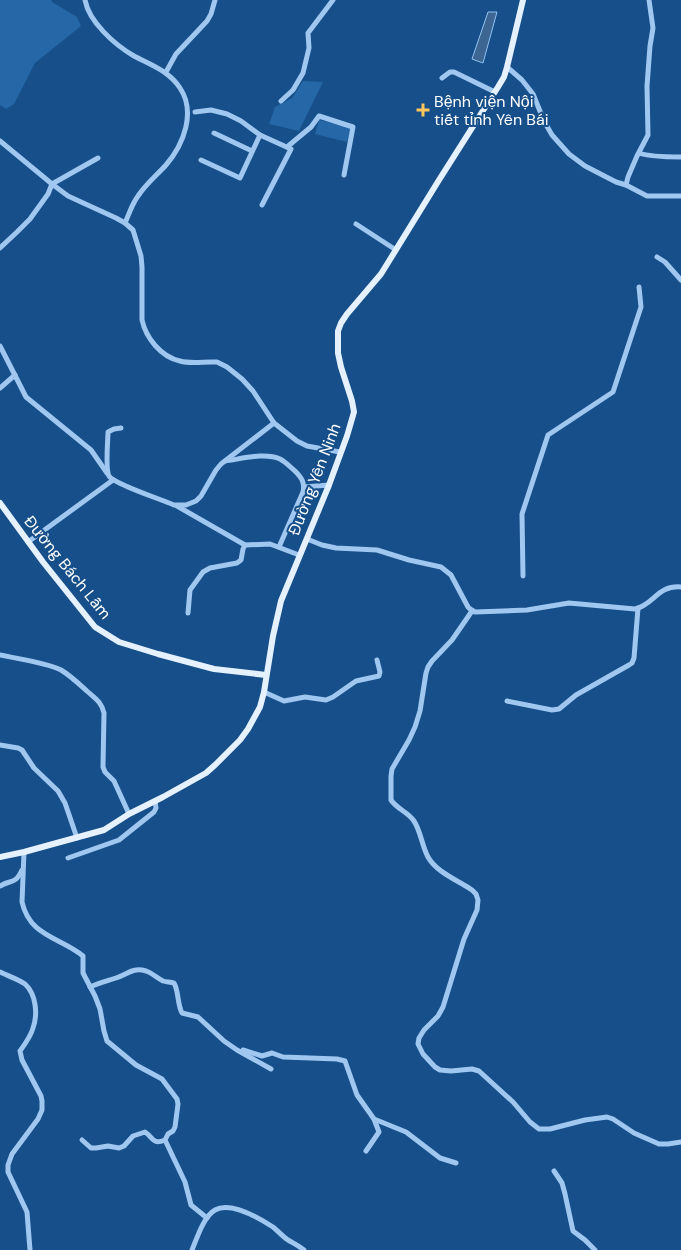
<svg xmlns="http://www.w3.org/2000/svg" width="681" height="1250" font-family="'DM Sans',sans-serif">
  <rect width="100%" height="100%" fill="#164f8a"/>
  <g fill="#2567a7">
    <polygon points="0,0 51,0 52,2 77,17 81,26 35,63 14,104 6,109 0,105"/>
    <polygon points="303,81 323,82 299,131 269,124 275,107 292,98"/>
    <polygon points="319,120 351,127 347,142 315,134"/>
  </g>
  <polygon fill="#3d6792" stroke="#91c3f2" points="488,12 497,12 483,63 472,59"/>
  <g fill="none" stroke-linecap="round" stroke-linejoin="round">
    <g stroke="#9fc7ef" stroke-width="5">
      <path d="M85,0C89,22 115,45 134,56C151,65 169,71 180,88C196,112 184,144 166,165C157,175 146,184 138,196C132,204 129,214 125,223"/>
      <polyline points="507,67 522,80 533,94 544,121 552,135 569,154 585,166 616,182 626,185 647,196 681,196"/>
      <polyline points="166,72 176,54 207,21 211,14 215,0"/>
      <polyline points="442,78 450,72 454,72 495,92"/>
      <polyline points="281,101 293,90 303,73 309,48 308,33 333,0"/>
      <polyline points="195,112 211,110 227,114 241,121 260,135 291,149 262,205"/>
      <polyline points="214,133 252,151"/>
      <path d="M0,141L52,184L68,196L116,218L125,223L133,230L141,256L142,267V320C146,338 161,357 180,361C190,364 201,362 212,362H217L227,367L242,379L253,391L274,423L297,441L307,446L340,452"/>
      <polyline points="287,147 311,127 319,116 353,127 344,175"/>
      <path d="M639,153C650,157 669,157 681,157"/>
      <polyline points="201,160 240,178 260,135"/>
      <polyline points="626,185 628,177 637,156 648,135 647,86 650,46 653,28 649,0"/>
      <polyline points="356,224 396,250"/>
      <polyline points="0,248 17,232 30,219 48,194 52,184 98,158"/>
      <polyline points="657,257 665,262 681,280"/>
      <polyline points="0,346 26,397 91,450 107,473"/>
      <polyline points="0,388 15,375"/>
      <path d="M121,428L114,429L108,432C108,441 105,469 109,476C114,484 163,500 174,505H186L196,501L201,496L216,470L221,464L274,423"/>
      <path d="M225,461C241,459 265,452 280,459C286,462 290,467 295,471C302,478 305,483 303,492L279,547"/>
      <polyline points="304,487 329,485"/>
      <polyline points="177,506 245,545"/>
      <path d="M307,539L322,545L336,548L377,550L409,560L441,567L451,575L468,607L470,609L475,612L527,610L569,603L635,609C654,605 657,585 681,587"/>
      <polyline points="28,542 113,480"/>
      <polyline points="523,576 522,514 548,435 613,392 641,307 639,287"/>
      <path d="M472,611L452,640L432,661L428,667L426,673L420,711L415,727L409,740L392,769L391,776V800C397,809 408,812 414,821C421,832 422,846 428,857C436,872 459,881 472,890L476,894L478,900L477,910L464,939L443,1007L438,1016L424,1030L419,1038L418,1044L423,1054L435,1067L440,1070L451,1071L472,1069L479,1071L513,1102L530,1122L539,1129H550L585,1120L607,1117L613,1119L634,1133L659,1144H668L681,1142"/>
      <polyline points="188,613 190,590 203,572 210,568 237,563 241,560 243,549 245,545 270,544 299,555"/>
      <path d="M0,655C18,659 44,662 61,670C71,676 79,684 88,692C96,699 102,703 104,713L103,767L105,772L114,781L129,814"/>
      <polyline points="264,692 284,701 305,697 326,700 333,697 356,681 379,676 380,672 377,660"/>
      <polyline points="507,701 552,710 559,709 576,695 629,665 632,663 634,658 638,608"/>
      <polyline points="0,745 18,748 22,750 34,768 58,791 65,803 77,838"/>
      <path d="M24,852L22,902C30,937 60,937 83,956V973L95,996L100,1009L104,1031L107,1041L136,1065L162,1079L177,1099L178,1104L175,1127L173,1131L168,1134L165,1140L185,1182L191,1205L207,1218"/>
      <polyline points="68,858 119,840 154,812 156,808 155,801"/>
      <path d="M0,886C12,879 15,885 22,870"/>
      <path d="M0,972C8,976 18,979 25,984C36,994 38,1014 33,1028C31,1036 25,1044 20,1051L22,1060L41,1096L42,1101V1110L38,1119L12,1154L8,1165V1172L27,1212L30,1250"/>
      <path d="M90,987C99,983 107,981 116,978C128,974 133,967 146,971C152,973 157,978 163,981C166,982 171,982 174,983C179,992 177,1003 182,1013L198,1017L224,1041L237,1050L271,1069"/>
      <polyline points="243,1050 262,1056 272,1053 283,1057 337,1059 345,1061 357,1095 374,1119 379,1132 366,1151"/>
      <polyline points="374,1119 406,1132 440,1158 456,1163"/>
      <path d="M82,1140L91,1148H96L108,1146L119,1148L124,1146L133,1136L145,1132C154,1138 152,1145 165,1140"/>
      <polyline points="554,1171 562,1183 565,1194 573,1231 585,1240 595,1250"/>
      <path d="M192,1250C197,1238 204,1216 215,1210C231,1201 259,1218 273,1227C278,1231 282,1236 288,1240C293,1243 299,1246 304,1250"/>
    </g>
    <g stroke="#e6f1ff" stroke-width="6">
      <polyline points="0,503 43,562 95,627 119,642 158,654 214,669 266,675"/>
      <polyline points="0,857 24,852 104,830 129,814 163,797 206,773 215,765 240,740 248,729 260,707 264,692 273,636 281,601 329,485 347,436 354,412 352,401 341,367 338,353 338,331 341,323 347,314 381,274 439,180 498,87 504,77 507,67 523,0"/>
    </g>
  </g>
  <path fill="#ffc75c" stroke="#164f8a" stroke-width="2" d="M420.5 102.5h5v5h5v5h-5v5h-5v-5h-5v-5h5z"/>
  <g text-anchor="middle" stroke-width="4" stroke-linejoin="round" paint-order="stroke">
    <g font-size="16" fill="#fff" stroke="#164f8a" text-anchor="start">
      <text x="434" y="107">Bệnh viện Nội<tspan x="434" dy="18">tiết tỉnh Yên Bái</tspan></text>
    </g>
    <g font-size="16" fill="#fff" stroke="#164f8a">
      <text transform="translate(314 479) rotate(-69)" y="6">Đường Yên Ninh</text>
      <text transform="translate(68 567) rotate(51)" y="6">Đường Bách Lẫm</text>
    </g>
  </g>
</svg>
